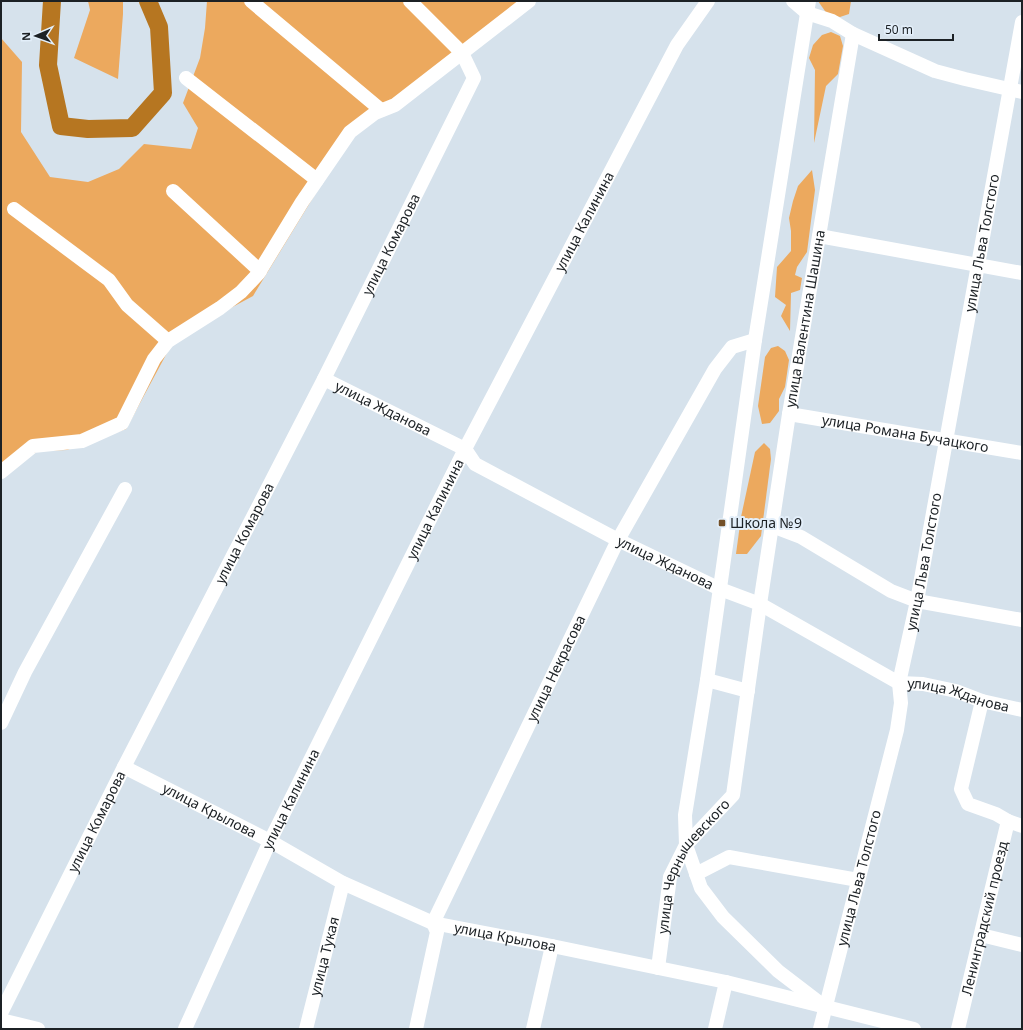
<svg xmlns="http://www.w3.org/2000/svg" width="1023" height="1030" font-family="'Noto Sans',sans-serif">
  <rect width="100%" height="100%" fill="#d6e2ec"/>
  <g fill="#eca95e">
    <polygon points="88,1 123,1 123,14 118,79 74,58 90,10"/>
    <polygon points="207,1 529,1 347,142 253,296 175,338 126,429 67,450 37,451 1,478 1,38 22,62 21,132 50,177 88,182 119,169 144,144 191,149 198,128 183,103 200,58 205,28"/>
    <polygon points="818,1 851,1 849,14 840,17 827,14"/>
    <polygon points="831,32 840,36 843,46 838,74 826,86 814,143 815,70 809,58 813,45 822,35"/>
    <polygon points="812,170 815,190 807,252 797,267 795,275 802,278 800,290 791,293 790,331 781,316 786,305 775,297 777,267 791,251 791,231 789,218 793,201 798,186"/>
    <polygon points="778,346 785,351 789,360 785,387 779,399 779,411 770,423 762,424 758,406 765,357 771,348"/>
    <polygon points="764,443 770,449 771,459 761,536 747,554 736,554 741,517 755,452"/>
  </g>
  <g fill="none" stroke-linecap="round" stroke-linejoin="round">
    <polyline stroke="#b67621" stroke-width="18" points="52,1 48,65 61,126 88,129 132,128 163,93 159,27 148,1"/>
    <g stroke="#fff" stroke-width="14">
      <polyline points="251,1 381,110"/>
      <polyline points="793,1 807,13 832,21 853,34 935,71 965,79 1022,92"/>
      <polyline points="809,1 755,340 707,680 685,815 686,845 701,888 723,917 778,971 825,1007"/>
      <polyline points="186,78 317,180"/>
      <polyline points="173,191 260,271"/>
      <polyline points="14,209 109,280 127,305 168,341"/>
      <polyline points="819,236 1022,273"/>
      <path id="s1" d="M324,379L465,449L475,464L618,540L720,589L760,604L899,683L923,684L956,691L982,701L1022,710"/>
      <path id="s2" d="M789,414L1022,453"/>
      <polyline points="1,472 33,446 82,441 122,423 154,359 168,341 220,308 241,292 258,274 302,202 350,132 375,113 395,105 529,1"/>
      <polyline points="772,526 801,537 891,591 917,601 1022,620"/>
      <polyline points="707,680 748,691"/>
      <polyline points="982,701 961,789 968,804 996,814 1008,821"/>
      <polyline points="1,723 25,672 125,489"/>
      <path id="s3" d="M124,767L270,841L343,883L433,923L552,946L726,982L914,1029"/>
      <polyline points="696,874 729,857 858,880"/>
      <polyline points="981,935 1022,945"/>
      <path id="s4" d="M658,968L670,877L686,845L733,795L760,604L789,414L853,34"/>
      <path id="s5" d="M1,1013L124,767L324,379L474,78L462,53L410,1"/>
      <polyline points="1,1020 38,1029"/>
      <path id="s6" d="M185,1029L270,841L465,449L677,45L708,1"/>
      <path id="s7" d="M306,1029L343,883"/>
      <path id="s8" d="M416,1029L437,932L433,923L618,540L715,369L732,347L755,340"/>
      <polyline points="533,1029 552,946"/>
      <polyline points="715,1029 726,982"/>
      <path id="s9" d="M820,1029L897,730L901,703L899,683L917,601L1022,22"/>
      <path id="s10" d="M958,1029L1008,821L1022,826"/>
    </g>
  </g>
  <rect fill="#735028" stroke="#e3effa" stroke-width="1.5" x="718" y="519" width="8" height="8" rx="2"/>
  <g text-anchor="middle" stroke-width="4" stroke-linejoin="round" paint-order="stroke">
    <g font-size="14" fill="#1c2125" stroke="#e3effa">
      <text dy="5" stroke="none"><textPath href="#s6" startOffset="901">улица Калинина</textPath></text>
      <text dy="5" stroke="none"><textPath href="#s9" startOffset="804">улица Льва Толстого</textPath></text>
      <text dy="5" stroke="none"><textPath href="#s5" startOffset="862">улица Комарова</textPath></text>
      <text dy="5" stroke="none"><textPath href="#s4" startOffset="678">улица Валентина Шашина</textPath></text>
      <text dy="5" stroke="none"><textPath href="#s1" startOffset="66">улица Жданова</textPath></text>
      <text dy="5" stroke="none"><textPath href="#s2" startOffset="118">улица Романа Бучацкого</textPath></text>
      <text dy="5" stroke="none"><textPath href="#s6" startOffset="577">улица Калинина</textPath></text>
      <text dy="5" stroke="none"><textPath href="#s5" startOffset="538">улица Комарова</textPath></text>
      <text dy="5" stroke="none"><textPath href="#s9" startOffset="480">улица Льва Толстого</textPath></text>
      <text dy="5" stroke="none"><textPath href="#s1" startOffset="390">улица Жданова</textPath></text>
      <text dy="5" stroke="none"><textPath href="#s8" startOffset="392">улица Некрасова</textPath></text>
      <text dy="5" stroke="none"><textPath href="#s1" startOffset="714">улица Жданова</textPath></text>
      <text dy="5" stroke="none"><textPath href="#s6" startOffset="253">улица Калинина</textPath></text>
      <text dy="5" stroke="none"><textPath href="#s3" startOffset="96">улица Крылова</textPath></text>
      <text dy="5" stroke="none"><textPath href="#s5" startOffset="214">улица Комарова</textPath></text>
      <text dy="5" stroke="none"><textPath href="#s4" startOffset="111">улица Чернышевского</textPath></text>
      <text dy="5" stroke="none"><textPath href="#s9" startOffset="156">улица Льва Толстого</textPath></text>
      <text dy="5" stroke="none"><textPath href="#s10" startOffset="114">Ленинградский проезд</textPath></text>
      <text dy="5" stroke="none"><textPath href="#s3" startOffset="420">улица Крылова</textPath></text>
      <text dy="5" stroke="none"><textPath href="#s7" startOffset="75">улица Тукая</textPath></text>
    </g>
    <g font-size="14" fill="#1c2125" stroke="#e3effa" text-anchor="start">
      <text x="730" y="528">Школа №9</text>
    </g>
  </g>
  <rect width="1023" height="1030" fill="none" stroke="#1c2125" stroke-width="4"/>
  <g transform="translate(36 36) rotate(268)" stroke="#e3effa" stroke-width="3" paint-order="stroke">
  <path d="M0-3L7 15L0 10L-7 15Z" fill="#1c2125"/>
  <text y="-6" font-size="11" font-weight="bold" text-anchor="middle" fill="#1c2125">N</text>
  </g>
  <path d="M879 34v6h74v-6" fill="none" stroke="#1c2125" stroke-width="2"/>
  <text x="885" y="34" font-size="12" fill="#1c2125" stroke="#e3effa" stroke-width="3" paint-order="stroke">50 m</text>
</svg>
